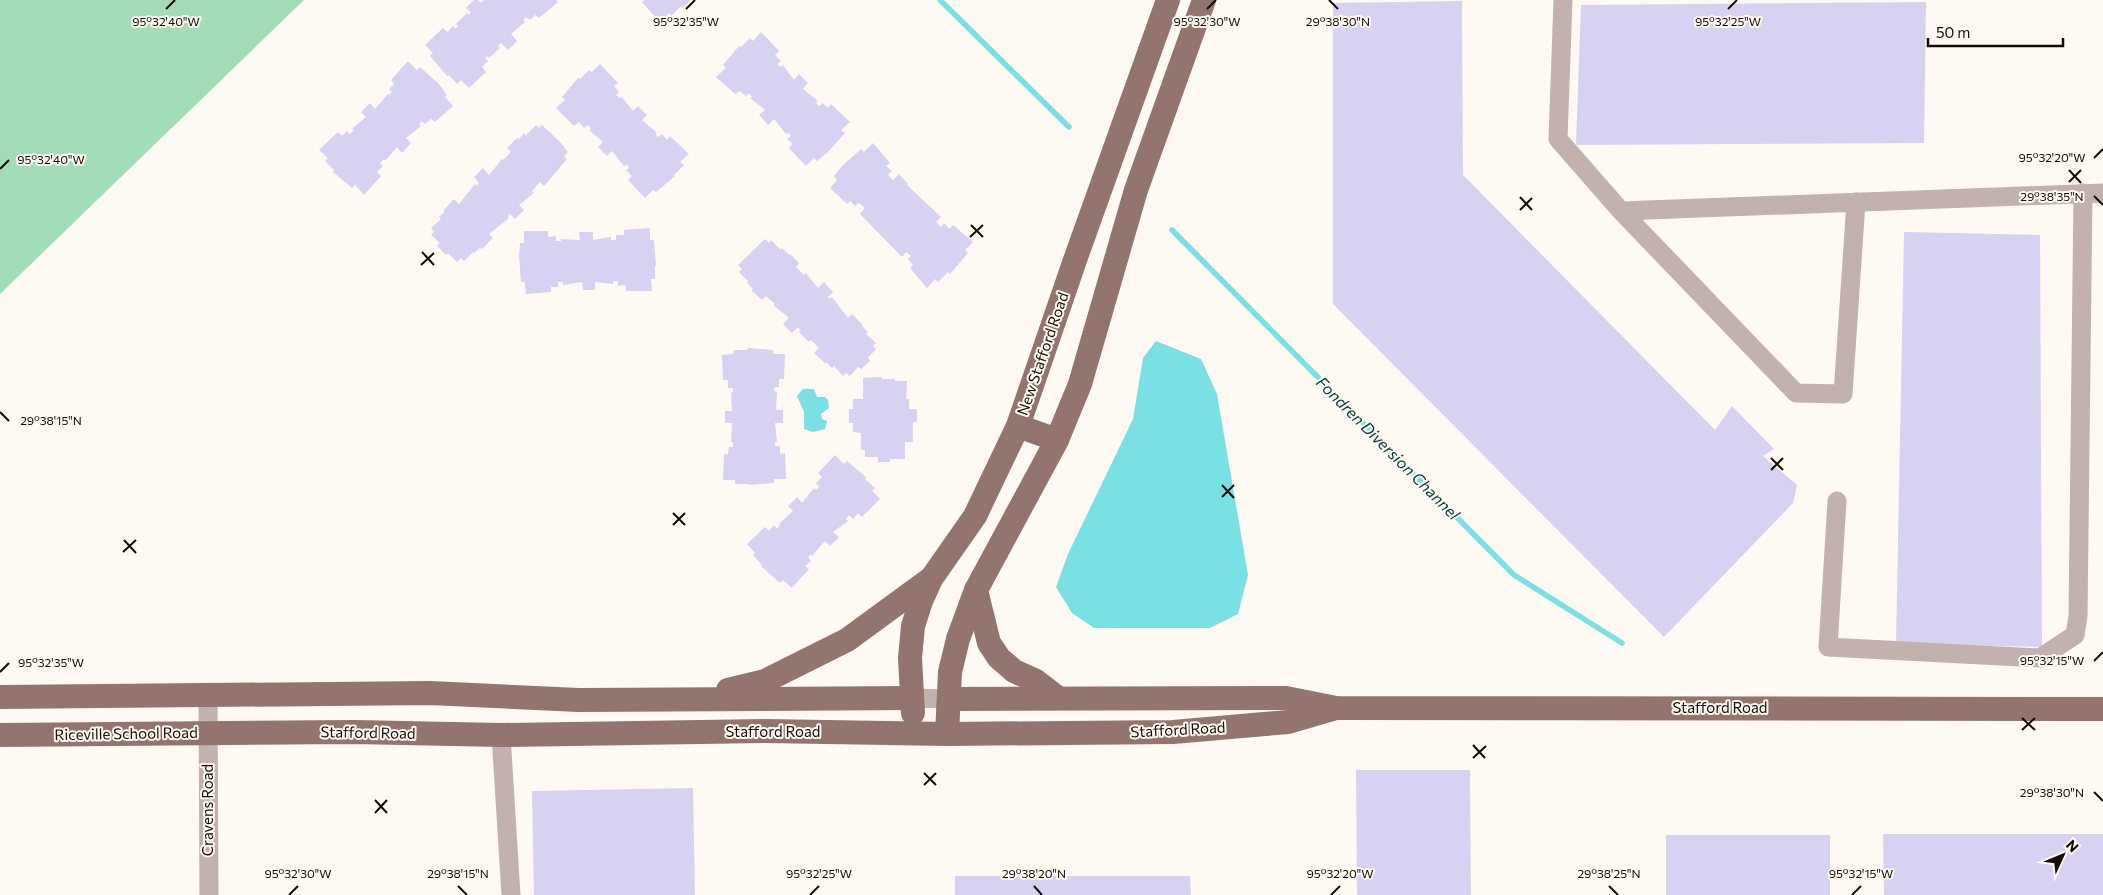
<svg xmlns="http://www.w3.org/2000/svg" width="2103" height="895" font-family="Commissioner,sans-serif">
  <rect width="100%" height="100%" fill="#fff9f4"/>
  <polygon fill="#a3ddb8" points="0,0 304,0 0,294"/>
  <g fill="#79e0e4">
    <polygon points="1156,341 1201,359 1217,394 1248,575 1238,614 1210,628 1094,628 1072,613 1056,587 1068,554 1133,419 1143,358"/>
    <polygon points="803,389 814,389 817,397 825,397 828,400 829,408 821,414 822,419 827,421 825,429 813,432 804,429 804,412 797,396"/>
  </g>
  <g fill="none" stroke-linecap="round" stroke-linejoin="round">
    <g stroke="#79e0e4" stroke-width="5.5">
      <polyline points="940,0 1069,127"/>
      <polyline points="1172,230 1514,575 1622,643"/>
    </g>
  </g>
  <g fill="#d7d1f2">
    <polygon points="474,0 478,0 481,3 484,0 556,0 558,2 539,18 535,15 530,20 526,17 523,20 525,22 511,34 517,41 508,50 501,43 498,46 500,48 489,58 488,56 485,58 488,61 482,67 486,72 469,88 461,80 457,84 449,75 447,76 430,56 433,53 425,45 443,28 447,32 453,26 455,29 458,26 456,24 467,13 469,15 471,12 466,8"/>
    <polygon points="644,0 691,0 683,8 681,6 671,16 669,13 660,22 642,2"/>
    <polygon points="1462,1 1463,175 1715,430 1732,406 1774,449 1763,456 1797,485 1793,503 1664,637 1333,304 1333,3"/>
    <polygon points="1926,2 1924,143 1576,145 1581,5"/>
    <polygon points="761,32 779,51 775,55 781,61 777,64 781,67 783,65 794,80 799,74 808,83 803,89 818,101 816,103 819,106 823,103 828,108 831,104 850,122 841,130 845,133 828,152 817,161 814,158 806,166 789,148 793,144 787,139 791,136 788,133 786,134 774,119 768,125 759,115 765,110 750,98 752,97 749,93 746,96 740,91 735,94 716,77 726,68 723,65 739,46 741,47 750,38 753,41"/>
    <polygon points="408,61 417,70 420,67 439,84 447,95 445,97 453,106 435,122 431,119 425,124 422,121 419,124 421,126 406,138 411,143 402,153 397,147 385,161 384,159 380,163 383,166 377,172 381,176 364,195 355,185 352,188 333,172 334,170 325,161 328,158 319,150 338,132 342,136 347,131 350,134 354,130 352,129 366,117 361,112 370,103 375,109 388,94 389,95 392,92 389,89 394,84 391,80"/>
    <polygon points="600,64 618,83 614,86 619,92 616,95 620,98 622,97 633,111 638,106 647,115 642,120 657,133 655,134 658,137 662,134 667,140 670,136 689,154 680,162 684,165 674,175 675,176 656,192 653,190 645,198 628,180 632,176 626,170 629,168 627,164 624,166 612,151 607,156 598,147 603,142 589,130 591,128 588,125 584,128 579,122 574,126 556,108 565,100 562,97 578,78 580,79 589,70 592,72"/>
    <polygon points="536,125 539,128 542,125 560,142 568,152 564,156 567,159 544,186 540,182 532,191 534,193 519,205 524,210 515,219 510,214 508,216 509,218 489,234 493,238 482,249 480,248 474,253 473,252 464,261 461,258 457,262 448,253 446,255 437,246 440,243 431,235 434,231 431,228 441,219 439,217 445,211 444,210 454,199 459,204 475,184 477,186 479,183 474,177 483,168 489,175 502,159 503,160 511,152 507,148 517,138 519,139 524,133 526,135"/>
    <polygon points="873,143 890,163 886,166 892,171 888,175 893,180 899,174 908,184 907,185 941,217 936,222 941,227 944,223 949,229 953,225 973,242 965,250 968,253 950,274 948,272 938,282 935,279 927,288 910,268 913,265 908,259 911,256 906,252 902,257 860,214 865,208 859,203 855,206 850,201 847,204 830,188 837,180 834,176 842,166 861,149 864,152"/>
    <polygon points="650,228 650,240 654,240 656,265 655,266 655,279 651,279 652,291 626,291 626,285 618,286 618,281 613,281 613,284 595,282 595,290 583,290 582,282 563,285 563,282 558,282 558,287 551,287 551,292 526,294 525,282 521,282 519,256 520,243 524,243 524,231 548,231 548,237 556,236 556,241 561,241 561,239 580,240 579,232 593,232 593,240 611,237 611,240 616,240 616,235 624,235 624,230"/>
    <polygon points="1904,232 2040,235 2042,647 1896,644"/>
    <polygon points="765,239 769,243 771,240 781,250 782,248 789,255 790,254 799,263 796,267 804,275 806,273 818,288 824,282 833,292 828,297 830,299 832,297 848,318 852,314 863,325 862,326 868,332 866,334 876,343 873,346 876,349 868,358 870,361 861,369 858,367 850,376 846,373 843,376 834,366 832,368 826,362 825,363 814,353 819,348 811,340 809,342 799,332 800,330 798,327 792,333 783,324 789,318 773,305 775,304 766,296 762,300 751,290 753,289 747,283 748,281 739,272 742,269 738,265"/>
    <polygon points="748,348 773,350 773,354 785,354 784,379 779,379 779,387 775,387 774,391 777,392 776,410 783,410 783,423 775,423 777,442 775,442 775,446 780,446 780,454 785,453 786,479 774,479 774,483 749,485 749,484 735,484 735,480 723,480 724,454 728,454 729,447 733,447 733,442 731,442 732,423 725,423 725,411 732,411 731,392 733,393 733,388 728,388 728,380 723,380 722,355 733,354 734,350 747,350"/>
    <polygon points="882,377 882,379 895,379 895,381 907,381 906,399 909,399 909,409 917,409 917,422 913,422 913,442 905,442 905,459 890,459 890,462 878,462 878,457 865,457 865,450 861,450 861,433 853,432 853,423 849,423 849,409 853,409 853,399 863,399 863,378"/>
    <polygon points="835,455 844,464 847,461 866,477 865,479 875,488 872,491 880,499 862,517 858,513 853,519 849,515 846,519 848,521 833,532 839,537 830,546 825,541 812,556 811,554 808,557 811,561 805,566 809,569 792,588 783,580 780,583 761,566 762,565 753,555 755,553 747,544 765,527 769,531 774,525 777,529 780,525 779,524 793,511 788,506 797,497 802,503 814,488 816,490 819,487 816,483 822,477 818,473"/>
    <polygon points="1356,770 1470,770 1471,895 1357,895"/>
    <polygon points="693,788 695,895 534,895 532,791"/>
    <polygon points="1883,834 2103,834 2103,895 1884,895"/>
    <rect x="1666" y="835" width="164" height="60"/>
    <polygon points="955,876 1190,876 1191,895 955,895"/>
  </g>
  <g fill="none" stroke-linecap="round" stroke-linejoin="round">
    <g stroke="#c3b1ae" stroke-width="19">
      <polyline points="1563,0 1558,139 1621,211 2103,193"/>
      <polyline points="1621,211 1796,393 1843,394 1856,202"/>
      <polyline points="1837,501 1828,647 2040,658 2075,635 2078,616 2083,193"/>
      <polyline points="208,696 209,895"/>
      <polyline points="912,698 949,699"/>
      <polyline points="501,735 511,895"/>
    </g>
    <g stroke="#93746f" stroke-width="24">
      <polyline points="1018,426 1057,440"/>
      <polyline points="976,590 989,643 999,658 1014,671 1036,681 1058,698"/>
      <polyline points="728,690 765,681 847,640 929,580"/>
      <polyline points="0,697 430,693 579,700 912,698"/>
      <polyline points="949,699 1286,698 1336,708 2103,709"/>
      <polyline points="913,713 910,658 913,626 921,601 931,579 975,516 1018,426 1075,260 1168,0"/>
      <polyline points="947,734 950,672 958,639 976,590 1057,440 1080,384 1136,190 1204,0"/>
      <polyline points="0,735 354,732 501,735 765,731 947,734 1173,732 1288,722 1336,708"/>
    </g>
  </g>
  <path fill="none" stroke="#140c04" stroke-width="2" d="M1329,0L1338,9M166,9L175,0M686,9L695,0M1207,9L1216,0M1728,9L1737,0M2094,158L2103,149M0,169L9,160M2069,170L2081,183M2069,182L2081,170M2094,196L2103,205M1520,197L1532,210M1520,210L1532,198M971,225L983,237M970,237L983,225M422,252L434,265M421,265L434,253M0,412L9,421M1771,458L1783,470M1771,470L1783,458M1222,485L1234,498M1222,497L1234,485M673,513L685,525M673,525L685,513M124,540L136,553M123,552L136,540M2094,661L2103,652M0,672L9,663M2022,718L2035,730M2022,730L2035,718M1473,745L1485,758M1473,758L1486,746M924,773L936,785M924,785L936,773M2094,792L2103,801M375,800L387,813M375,813L387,800M458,886L467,895M1034,886L1042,895M1609,886L1618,895M289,895L298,886M810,895L819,886M1331,895L1340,886M1852,895L1861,886"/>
  <g text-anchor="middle" stroke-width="4" stroke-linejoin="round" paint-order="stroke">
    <g font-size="15" fill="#140c04" stroke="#fff9f4">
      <text transform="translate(1043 354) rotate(-71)" y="5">New Stafford Road</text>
      <text x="1720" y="713">Stafford Road</text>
      <text transform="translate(1178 730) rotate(-3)" y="5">Stafford Road</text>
      <text x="773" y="737">Stafford Road</text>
      <text transform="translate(368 733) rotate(1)" y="5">Stafford Road</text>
      <text transform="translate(126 734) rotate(-1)" y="5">Riceville School Road</text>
      <text transform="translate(208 810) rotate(-90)" y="5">Cravens Road</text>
    </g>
    <g font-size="16" font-style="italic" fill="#063a3b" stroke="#fff9f4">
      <text transform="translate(1388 448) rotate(45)" y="6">Fondren Diversion Channel</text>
    </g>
  </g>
  <g font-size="12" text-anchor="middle" fill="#140c04" stroke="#fff9f4" stroke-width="4" stroke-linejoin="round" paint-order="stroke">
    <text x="166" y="26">95°32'40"W</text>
    <text x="686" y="26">95°32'35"W</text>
    <text x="1728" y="26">95°32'25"W</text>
    <text x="1207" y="26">95°32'30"W</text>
    <text x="1338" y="26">29°38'30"N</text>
    <text x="2052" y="162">95°32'20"W</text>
    <text x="51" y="164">95°32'40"W</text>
    <text x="2052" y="201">29°38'35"N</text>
    <text x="51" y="425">29°38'15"N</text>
    <text x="2052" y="665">95°32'15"W</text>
    <text x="51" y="667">95°32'35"W</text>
    <text x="2052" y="797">29°38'30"N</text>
    <text x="458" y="878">29°38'15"N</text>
    <text x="1034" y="878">29°38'20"N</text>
    <text x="1609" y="878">29°38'25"N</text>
    <text x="298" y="878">95°32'30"W</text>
    <text x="819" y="878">95°32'25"W</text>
    <text x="1340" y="878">95°32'20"W</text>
    <text x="1861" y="878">95°32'15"W</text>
  </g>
  <g transform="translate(2063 855) rotate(46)" stroke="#fff9f4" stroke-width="4" paint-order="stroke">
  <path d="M0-4L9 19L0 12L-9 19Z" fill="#140c04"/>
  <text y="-8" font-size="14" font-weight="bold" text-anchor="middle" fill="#140c04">N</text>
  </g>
  <path d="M1928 38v8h135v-8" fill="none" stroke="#140c04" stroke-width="2.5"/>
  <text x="1936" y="38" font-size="15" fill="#140c04" stroke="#fff9f4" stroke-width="4" paint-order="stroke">50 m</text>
</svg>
